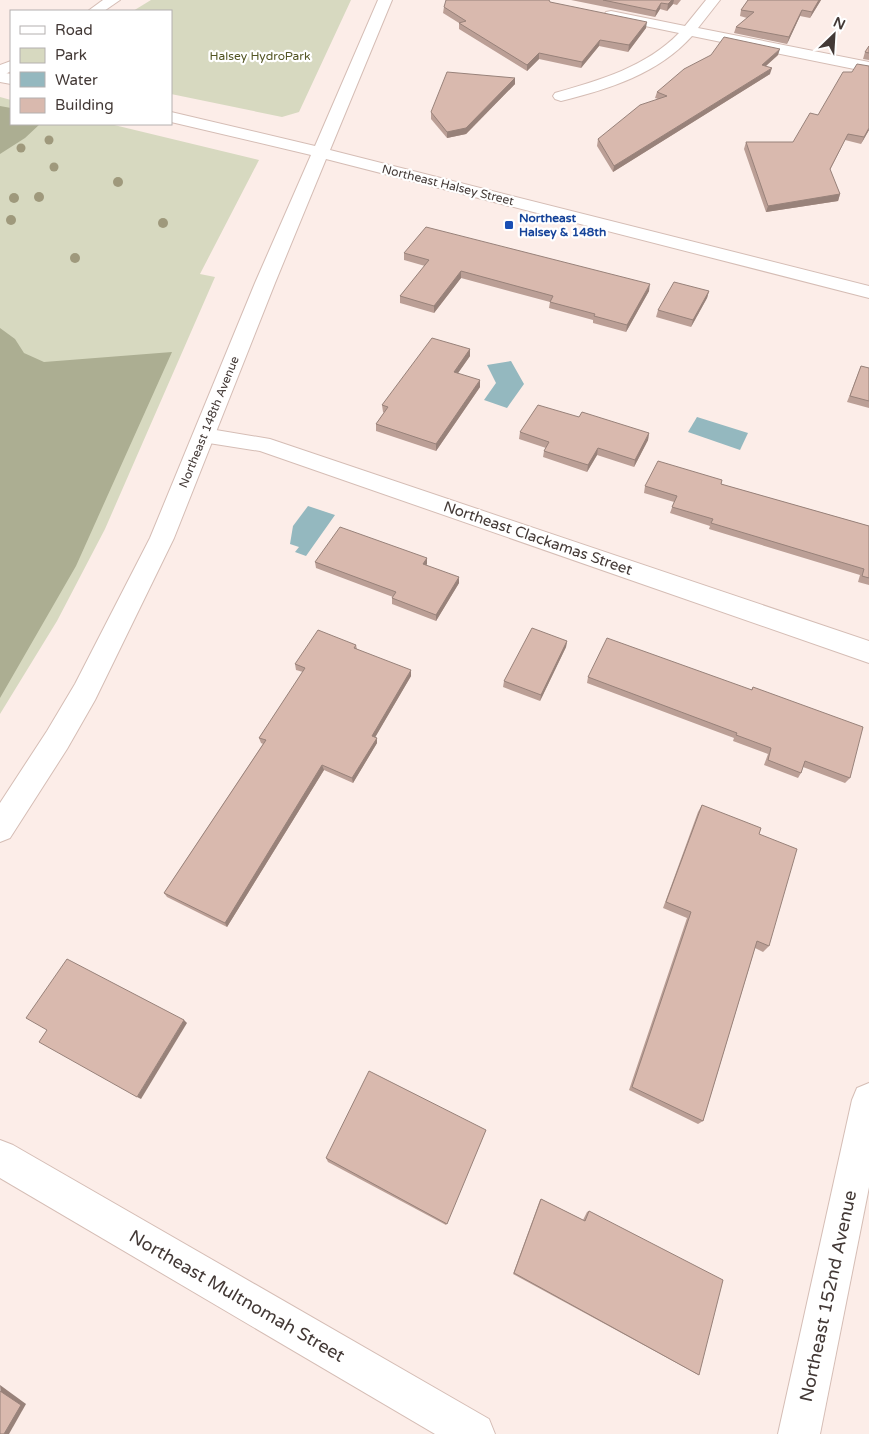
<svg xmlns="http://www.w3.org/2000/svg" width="869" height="1434" font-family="'Varela Round',sans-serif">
  <rect width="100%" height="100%" fill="#fcede8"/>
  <g fill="#d7d9c0">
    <polygon points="151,0 351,0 299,112 282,117 171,94 171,11 133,11"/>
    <polygon points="0,97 11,100 11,124 110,124 259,160 200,274 215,277 105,529 57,621 0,714"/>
  </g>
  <g fill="#acae92">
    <polygon points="0,106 11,108 11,124 40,124 25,138 0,154"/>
    <polygon points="0,328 15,339 24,353 44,362 172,352 76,566 0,698"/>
  </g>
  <g fill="#94b8bf">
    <polygon points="511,361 524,384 507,408 484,400 496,383 487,365"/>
    <polygon points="697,417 748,433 740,450 688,432"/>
    <polygon points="308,506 335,515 306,556 295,552 299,547 290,544 293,526"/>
  </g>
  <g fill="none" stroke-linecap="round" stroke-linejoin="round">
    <g stroke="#d5bdb5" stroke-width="2">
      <g id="street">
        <polygon points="103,0 120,0 104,11 88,11"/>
        <path d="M706,0H720L698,28L869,62V72L692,36C658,74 609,89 561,101L555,99L553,96L555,93C600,80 646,67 679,33L606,18L604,15L606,12L611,11L685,26Z"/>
        <polygon points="11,61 11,71 0,77 0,65"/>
        <polygon points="204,428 270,439 869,641 869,663 260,451 196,441 193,436 196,431"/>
        <polygon points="869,1083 869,1187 820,1434 778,1434 852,1100 857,1088"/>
        <polygon points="0,1140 13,1145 489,1419 495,1434 435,1434 0,1178"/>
      </g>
    </g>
    <g stroke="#d5bdb5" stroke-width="2">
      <g id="secondary">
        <polygon points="378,0 392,0 330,150 869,286 869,298 326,159 275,283 174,538 95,700 67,749 10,838 0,842 0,803 47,731 75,684 150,538 255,283 311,155 171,122 171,112 315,146"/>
        <polygon points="0,72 11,74 11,84 0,82"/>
      </g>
    </g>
    <use href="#street" fill="#fff" fill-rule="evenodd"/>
    <use href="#secondary" fill="#fff" fill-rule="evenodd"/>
  </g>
  <g fill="#9f997c">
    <circle cx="49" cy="140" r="4.5"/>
    <circle cx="21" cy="148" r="4.5"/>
    <circle cx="54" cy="167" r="4.5"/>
    <circle cx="118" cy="182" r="5"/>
    <circle cx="39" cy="197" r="5"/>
    <circle cx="14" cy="198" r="5"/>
    <circle cx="11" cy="220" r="5"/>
    <circle cx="163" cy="223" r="5"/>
    <circle cx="75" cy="258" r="5"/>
  </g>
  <g fill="#bb9f96">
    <polygon points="571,0 681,0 677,5 673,4 667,11 660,9 655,17"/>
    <polygon points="748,0 821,0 810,18 800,16 787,44 734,33 736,27 747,18 740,16 741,10"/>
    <polygon points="550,2 646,28 628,52 599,46 581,68 539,59 527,71 459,29 459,23 443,13 444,7"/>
    <polygon points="869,46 869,60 863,59 865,52"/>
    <polygon points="778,55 766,66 770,74 613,172 597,146 598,139 658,99 655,98 657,92"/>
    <polygon points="515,78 515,84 466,134 447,138 431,119 431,112"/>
    <polygon points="818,115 869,130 861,144 845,140 830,170 840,194 838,201 766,212 744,149 746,142 793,142"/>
    <polygon points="404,253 649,291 626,332 593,323 593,320 549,308 550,302 461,278 434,313 400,303 400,296 425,266 404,260"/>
    <polygon points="709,291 707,298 691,327 656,317 658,310"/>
    <polygon points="470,349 470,356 457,374 480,387 436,451 376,431 376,424 384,413 383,412 382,405"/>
    <polygon points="861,366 869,368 869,408 847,402"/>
    <polygon points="579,417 649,433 648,440 634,467 597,455 587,472 543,457 544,451 546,448 519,439 520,432"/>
    <polygon points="721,484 869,526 869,585 858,582 860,575 709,529 710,526 670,513 674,502 644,493 645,486"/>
    <polygon points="427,558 427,564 426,565 459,583 436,621 392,604 392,598 393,597 316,568 315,562"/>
    <polygon points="567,641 566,647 540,701 503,687 504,681"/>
    <polygon points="356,645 357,649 411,676 375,737 377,743 353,783 324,770 227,927 167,897 164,893 263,744 261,743 259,738 303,672 296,670 295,664"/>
    <polygon points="588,677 751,690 753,687 850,778 845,783 803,767 801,773 798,778 764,765 768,754 733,741 734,738 587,683"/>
    <polygon points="702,805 759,834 769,946 763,952 755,948 703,1121 698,1124 629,1090 687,918 663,908 698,812"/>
    <polygon points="484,1134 446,1225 328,1162 326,1158"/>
    <polygon points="541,1199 583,1220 587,1212 589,1211 699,1375 695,1373 513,1274 540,1200"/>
  </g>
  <g fill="#98827a">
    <polygon points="672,0 674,0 673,4 667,11 668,4"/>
    <polygon points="819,0 821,0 810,18 812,12"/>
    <polygon points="661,3 660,9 655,17 656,11"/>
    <polygon points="802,10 800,16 787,44 789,37"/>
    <polygon points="647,22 646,28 628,52 629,45"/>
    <polygon points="600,40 599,46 581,68 582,62"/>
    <polygon points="780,49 778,55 760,71 762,65"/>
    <polygon points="539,53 539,59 527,71 527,65"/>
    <polygon points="772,68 770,74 613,172 614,166"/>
    <polygon points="515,78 515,84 466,134 447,138 447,132"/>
    <polygon points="869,128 869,130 861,144 864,137"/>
    <polygon points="840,194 838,201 766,212 768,206"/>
    <polygon points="461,271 461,278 434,313 434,306"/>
    <polygon points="650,284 649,291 626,332 627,325"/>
    <polygon points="709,291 707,298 691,327 693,320"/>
    <polygon points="470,349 470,356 454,379 454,372"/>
    <polygon points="480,380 480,387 436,451 436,444"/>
    <polygon points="649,433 648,440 634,467 635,460"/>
    <polygon points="598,448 597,455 587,472 588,465"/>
    <polygon points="427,558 427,564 423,570 423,564"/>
    <polygon points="459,577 459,583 436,621 436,615"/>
    <polygon points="567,641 566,647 540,701 541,695"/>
    <polygon points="411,670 411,676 373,741 372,736"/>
    <polygon points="377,738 377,743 353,783 352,778"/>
    <polygon points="322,765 324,770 227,927 225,923"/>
    <polygon points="184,1020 187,1023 141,1099 137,1097"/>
    <polygon points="0,1385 26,1404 9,1434 4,1434"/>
  </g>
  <g fill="#d9b9ae" stroke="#98827a">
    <polygon points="446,0 549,0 550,2 647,22 629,45 600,40 582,62 539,53 527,65 459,23 466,21 444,7"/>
    <polygon points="603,0 672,0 668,4 661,3 656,11"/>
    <polygon points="748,0 819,0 812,12 802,10 789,37 736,27 754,12 741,10"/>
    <polygon points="724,37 780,49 762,65 772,68 614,166 598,139 640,105 667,96 657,92 684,69 711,55"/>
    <polygon points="869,46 869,53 865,52"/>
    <polygon points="857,64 869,66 869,128 864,137 848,134 830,169 840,194 768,206 746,142 793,142 810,113 818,115 843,72 852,72"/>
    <polygon points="447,72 515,78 466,128 447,132 431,112"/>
    <polygon points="426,227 650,284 627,325 594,316 595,314 550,302 553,296 461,271 434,306 400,296 429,260 404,253"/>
    <polygon points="674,282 709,291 693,320 658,310"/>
    <polygon points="432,338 470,349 454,372 480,380 436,444 376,424 388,407 382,405"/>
    <polygon points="861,366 869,368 869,401 850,396"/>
    <polygon points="538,405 579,417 582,412 649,433 635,460 598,448 588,465 544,451 549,442 520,432"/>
    <polygon points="658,461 722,480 721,484 869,526 869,578 862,576 864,569 711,523 713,519 672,507 677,496 645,486"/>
    <polygon points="340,527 427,558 423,564 459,577 436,615 392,598 396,592 315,562"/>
    <polygon points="532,628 567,641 541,695 504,681"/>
    <polygon points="318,630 356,645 354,648 411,670 372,736 377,738 352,778 322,765 225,923 164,893 266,740 259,738 305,668 295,664"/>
    <polygon points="607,638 752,690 753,687 863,727 850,778 805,761 801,773 768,760 771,748 736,735 737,733 588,677"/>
    <polygon points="702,805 761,828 759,834 797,849 769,946 757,941 703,1121 632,1087 691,912 666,902"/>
    <polygon points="67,959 184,1020 137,1097 39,1042 47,1030 26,1018"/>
    <polygon points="369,1071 486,1130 447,1224 326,1158"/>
    <polygon points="541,1199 585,1221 589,1211 723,1280 699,1375 514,1273"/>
    <polygon points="0,1391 21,1405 4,1434 0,1434"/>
  </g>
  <rect fill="#1a4fb4" stroke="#fff" stroke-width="2" x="504" y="220" width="10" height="10" rx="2.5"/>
  <g text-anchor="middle" stroke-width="4.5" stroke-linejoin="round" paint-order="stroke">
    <g font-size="12" fill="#535524" stroke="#fff">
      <text x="260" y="60">Halsey HydroPark</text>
    </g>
    <g font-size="12" fill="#433936" stroke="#fff">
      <text transform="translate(448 185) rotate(14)" y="4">Northeast Halsey Street</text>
      <text transform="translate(209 422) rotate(-68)" y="4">Northeast 148th Avenue</text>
    </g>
    <g font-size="12" font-weight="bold" fill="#164399" stroke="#fff" text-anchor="start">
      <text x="519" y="222">Northeast<tspan x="519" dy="14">Halsey &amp; 148th</tspan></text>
    </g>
    <g font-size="15" fill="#433936" stroke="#fff">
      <text transform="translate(538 538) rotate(19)" y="5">Northeast Clackamas Street</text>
    </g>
    <g font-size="18" fill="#433936" stroke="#fff">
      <text transform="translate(237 1296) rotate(30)" y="6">Northeast Multnomah Street</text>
      <text transform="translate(828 1296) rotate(-78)" y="6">Northeast 152nd Avenue</text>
    </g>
  </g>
  <rect x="10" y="10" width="162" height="115" fill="#ffffff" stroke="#b4b0af"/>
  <rect x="20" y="26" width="25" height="8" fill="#ffffff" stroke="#b4b0af"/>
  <text x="55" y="35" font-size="15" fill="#433936">Road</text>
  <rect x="20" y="48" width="25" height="15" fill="#d7d9c0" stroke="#b4b0af"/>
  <text x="55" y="60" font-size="15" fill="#433936">Park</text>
  <rect x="20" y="72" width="25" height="15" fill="#94b8bf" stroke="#b4b0af"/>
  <text x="55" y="85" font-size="15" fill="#433936">Water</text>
  <rect x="20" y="98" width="25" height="15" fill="#d9b9ae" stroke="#b4b0af"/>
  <text x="55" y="110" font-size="15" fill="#433936">Building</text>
  <g transform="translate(834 35) rotate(25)" stroke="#ffffff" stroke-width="4" paint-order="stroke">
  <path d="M0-4L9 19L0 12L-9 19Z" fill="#433936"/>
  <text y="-8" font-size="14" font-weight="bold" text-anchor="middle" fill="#433936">N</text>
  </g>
</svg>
